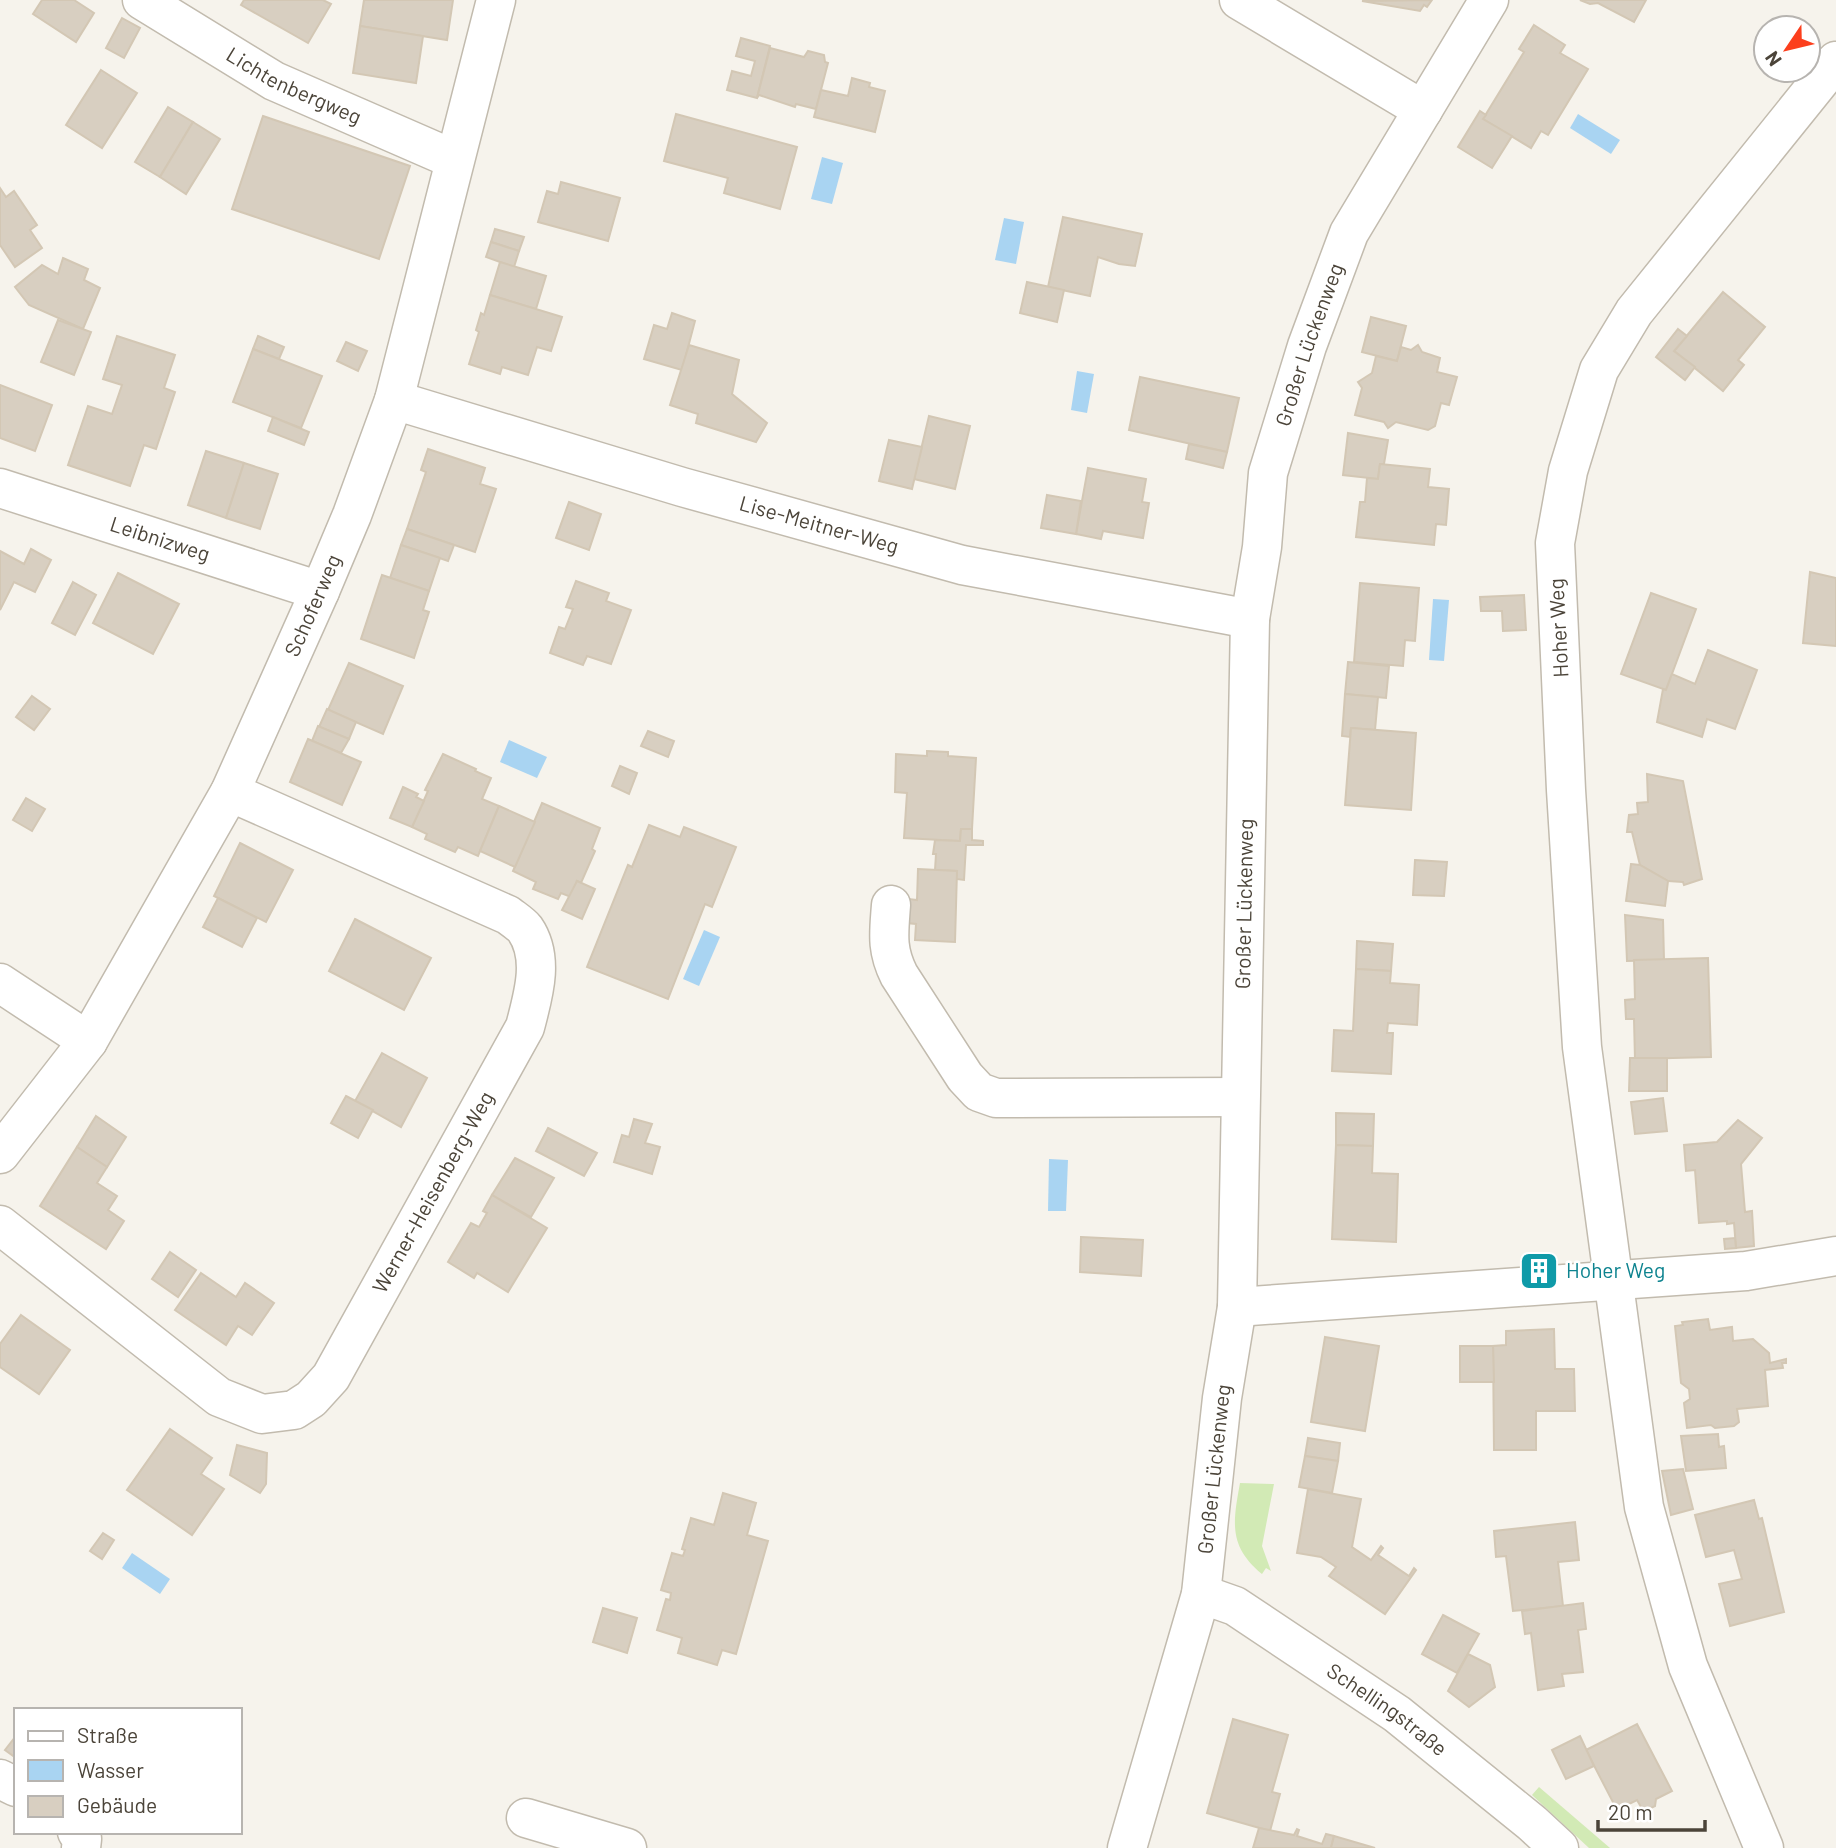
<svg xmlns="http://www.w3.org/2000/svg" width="1836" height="1848" font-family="Barlow,sans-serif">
  <rect width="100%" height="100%" fill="#f6f3ec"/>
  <g fill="#d2eab5">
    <path d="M1240,1483L1274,1484L1262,1546L1271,1571L1266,1568L1262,1574C1228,1546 1233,1522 1240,1483Z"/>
    <polygon points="1539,1787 1610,1848 1589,1848 1532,1795"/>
  </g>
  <g fill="#a9d4f2">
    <polygon points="1578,114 1620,140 1611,154 1570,128"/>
    <polygon points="822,157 843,163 832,204 811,199"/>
    <polygon points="1004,218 1024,222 1016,264 995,260"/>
    <polygon points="1077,371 1094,374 1087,413 1071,410"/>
    <polygon points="1433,599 1449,600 1444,661 1429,660"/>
    <polygon points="509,740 547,757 537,778 500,762"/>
    <polygon points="704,930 720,937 699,986 683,979"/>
    <polygon points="1049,1159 1068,1160 1066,1211 1048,1211"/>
    <polygon points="132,1553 170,1579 160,1594 122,1568"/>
  </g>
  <g fill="#d8cfc1" stroke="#d3c7b4" stroke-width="2">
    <polygon points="42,0 74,0 94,13 76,42 33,14"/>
    <polygon points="244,0 323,0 331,4 308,43 241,5"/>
    <polygon points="364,0 453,0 447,40 360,26"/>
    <polygon points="1432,0 1427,7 1424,5 1420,11 1362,1"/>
    <polygon points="1580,0 1646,0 1634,22 1598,3 1590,4"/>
    <polygon points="122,18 140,28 124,58 106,48"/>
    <polygon points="1534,25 1565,45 1560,53 1588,69 1548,135 1541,131 1531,148 1483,119 1524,52 1519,49"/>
    <polygon points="360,26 423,36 416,83 353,73"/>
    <polygon points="741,38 770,46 757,98 727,90 732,71 751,76 755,61 736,56"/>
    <polygon points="770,48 804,57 808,51 824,55 825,62 828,63 816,109 796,104 795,107 759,95 757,98"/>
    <polygon points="101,70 137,93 102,148 66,125"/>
    <polygon points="852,78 870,83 869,87 885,91 875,132 814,117 821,90 848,96"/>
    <polygon points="168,107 193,122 160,177 135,162"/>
    <polygon points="1480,111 1486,115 1483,119 1512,136 1492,168 1458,147"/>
    <polygon points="676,114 797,147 780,209 724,193 728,178 664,161"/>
    <polygon points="263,116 410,166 379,259 232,209"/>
    <polygon points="193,122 220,139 186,194 160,177"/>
    <polygon points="561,182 620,198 608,241 538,222 547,191 558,194"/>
    <polygon points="0,188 6,197 14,191 37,225 30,230 42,248 15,267 0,245"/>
    <polygon points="1063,217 1142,234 1135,266 1119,264 1098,257 1090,296 1048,287"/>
    <polygon points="495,229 524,237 519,251 491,242"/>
    <polygon points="491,242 519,251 514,267 486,257"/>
    <polygon points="63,258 88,269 84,280 100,288 83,329 29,305 15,287 42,265 58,274"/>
    <polygon points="500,262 546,276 536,309 490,295"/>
    <polygon points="1027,282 1064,290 1057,322 1020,313"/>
    <polygon points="1723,292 1765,327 1738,360 1744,365 1723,391 1674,351"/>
    <polygon points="490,295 562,317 551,351 537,347 528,375 502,367 500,374 469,364 479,332 476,330 481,313 484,315"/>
    <polygon points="672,313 695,321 682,370 644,359 654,325 667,329"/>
    <polygon points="1371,317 1406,326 1397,361 1362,352"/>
    <polygon points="58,320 91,332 74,375 41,362"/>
    <polygon points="1678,329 1687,336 1674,351 1695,367 1685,380 1656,357"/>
    <polygon points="117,336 175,355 164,388 175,392 156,449 144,445 130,486 68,465 88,406 112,414 122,385 103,379"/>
    <polygon points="258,336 284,347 279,359 253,349"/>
    <polygon points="346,342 367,351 358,371 337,361"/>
    <polygon points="689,345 739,360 732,394 767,423 756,442 696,423 698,414 670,405"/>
    <polygon points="1418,345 1422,352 1440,358 1437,372 1457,377 1449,405 1441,403 1435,426 1428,430 1396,422 1388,428 1384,422 1355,415 1362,388 1358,382 1372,373 1376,356 1397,361 1401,347 1411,350"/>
    <polygon points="253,349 322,376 301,428 233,402"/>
    <polygon points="1140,377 1239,398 1227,452 1129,430"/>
    <polygon points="0,385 52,405 35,451 0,438"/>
    <polygon points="929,416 970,426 955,489 914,479"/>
    <polygon points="273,417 309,432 304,445 268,431"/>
    <polygon points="1348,433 1388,440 1384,464 1380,464 1378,479 1343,475"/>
    <polygon points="889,440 922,447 912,489 879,481"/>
    <polygon points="1189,444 1227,452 1223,468 1186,459"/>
    <polygon points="428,449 485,468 480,484 496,489 475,552 407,529 426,472 421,470"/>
    <polygon points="206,451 244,463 226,518 188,505"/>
    <polygon points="244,463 278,474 260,529 226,518"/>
    <polygon points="1380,464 1430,469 1428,487 1449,489 1446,525 1436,524 1434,545 1356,537 1360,502 1365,502 1367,478 1378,479"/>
    <polygon points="1088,468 1146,479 1142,502 1149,503 1143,538 1103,531 1101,539 1076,534"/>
    <polygon points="1047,495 1081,501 1076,534 1041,528"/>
    <polygon points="569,502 601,514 589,550 556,538"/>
    <polygon points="407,529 454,545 448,561 401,545"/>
    <polygon points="401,545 440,558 429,591 390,578"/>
    <polygon points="31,549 51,560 35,592 14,582 0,610 0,551 24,564"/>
    <polygon points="1810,572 1836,578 1836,646 1803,643"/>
    <polygon points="118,573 179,604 153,654 93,623"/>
    <polygon points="382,575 429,591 423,610 429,612 414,658 361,639"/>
    <polygon points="576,581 609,593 606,601 631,610 611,664 587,656 583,665 550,653 559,627 565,629 573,609 566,607"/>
    <polygon points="73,582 96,595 75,635 52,623"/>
    <polygon points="1360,583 1419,588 1415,641 1405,640 1403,666 1354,662"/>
    <polygon points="1651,593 1696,609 1666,690 1621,674"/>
    <polygon points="1524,595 1526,630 1503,631 1502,611 1481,611 1480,597"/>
    <polygon points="1708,650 1757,670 1735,729 1707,719 1702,737 1657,722 1663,689 1666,690 1672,674 1695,684"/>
    <polygon points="1348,662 1389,666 1386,698 1345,694"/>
    <polygon points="349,663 403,686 383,734 328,710"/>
    <polygon points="1345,694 1378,697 1375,730 1351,728 1350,737 1342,736"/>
    <polygon points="32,696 50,709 34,730 16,717"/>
    <polygon points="327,709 356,722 349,739 319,727"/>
    <polygon points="318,726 349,739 341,753 312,741"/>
    <polygon points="1351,728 1416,733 1411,810 1345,805"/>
    <polygon points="648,731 674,741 668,757 641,746"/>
    <polygon points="308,739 361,762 342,805 290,782"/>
    <polygon points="927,751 948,752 948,756 976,758 972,829 961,829 960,841 904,838 907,793 895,792 896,754 927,756"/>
    <polygon points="443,754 476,769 475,771 491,778 482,799 499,806 478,856 458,847 455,852 425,839 427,834 412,827 428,791 425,790"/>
    <polygon points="620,766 637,773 629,794 612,786"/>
    <polygon points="1647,774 1683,781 1702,879 1684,885 1683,882 1668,881 1640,865 1632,832 1627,832 1629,815 1638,814 1637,803 1648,802"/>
    <polygon points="403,787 418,794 416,797 424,801 412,827 390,818"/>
    <polygon points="26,798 45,809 32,831 13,820"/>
    <polygon points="542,803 600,828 592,849 595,851 581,883 577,881 571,897 561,893 558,899 533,889 536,882 513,871"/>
    <polygon points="499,806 535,822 515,867 480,851"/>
    <polygon points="649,825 680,837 684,827 736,847 712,907 705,904 668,999 587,967 628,865 632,867"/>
    <polygon points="961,829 972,829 972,840 983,841 983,845 966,845 964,880 956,879 957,871 935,870 936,854 933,854 935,840 960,841"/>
    <polygon points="240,843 293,870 266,922 214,896"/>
    <polygon points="1415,860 1447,862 1444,896 1413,895"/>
    <polygon points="1631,864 1640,865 1668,881 1665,906 1626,901"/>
    <polygon points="918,869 957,871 955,942 915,940 916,924 907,923 909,899 917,900"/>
    <polygon points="577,881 595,889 582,919 562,910"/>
    <polygon points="218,898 257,918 242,947 203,927"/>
    <polygon points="1625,915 1663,920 1664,960 1627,961"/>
    <polygon points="355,919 431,958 404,1010 329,971"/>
    <polygon points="1357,941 1393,944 1391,971 1356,969"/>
    <polygon points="1708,958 1711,1057 1635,1059 1634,1019 1626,1019 1625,1000 1635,999 1634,960"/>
    <polygon points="1356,969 1391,971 1390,983 1419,985 1417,1025 1388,1023 1387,1033 1393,1033 1391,1074 1332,1071 1334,1030 1353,1031"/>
    <polygon points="382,1053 427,1078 401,1127 355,1101"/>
    <polygon points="1630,1058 1667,1058 1667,1091 1629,1091"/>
    <polygon points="346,1096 373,1110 358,1138 331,1123"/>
    <polygon points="1663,1098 1667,1131 1635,1134 1631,1102"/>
    <polygon points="1336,1113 1374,1114 1373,1146 1336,1145"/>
    <polygon points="96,1116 126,1137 107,1167 77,1147"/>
    <polygon points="634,1119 652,1124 645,1143 660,1147 652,1174 614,1162 622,1135 629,1137"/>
    <polygon points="1738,1120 1762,1138 1741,1164 1745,1212 1752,1211 1754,1246 1736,1248 1734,1223 1727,1224 1727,1221 1699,1223 1695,1170 1686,1171 1684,1145 1717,1142"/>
    <polygon points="548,1128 597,1153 584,1176 536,1151"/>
    <polygon points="1336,1145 1373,1146 1372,1173 1398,1174 1396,1242 1332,1239"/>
    <polygon points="77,1147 107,1167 97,1183 117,1196 108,1210 124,1221 106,1249 40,1206"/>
    <polygon points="515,1158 554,1178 531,1217 492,1195"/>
    <polygon points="492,1195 547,1228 508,1292 477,1273 474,1278 448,1262 471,1223 479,1227 487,1213 483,1211"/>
    <polygon points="1081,1237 1143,1240 1141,1276 1080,1272"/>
    <polygon points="1735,1238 1736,1248 1725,1249 1724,1239"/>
    <polygon points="170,1252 196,1270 178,1297 152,1279"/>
    <polygon points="201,1273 236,1297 245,1283 274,1303 252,1335 238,1326 226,1345 175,1310"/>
    <polygon points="21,1315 70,1350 39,1394 0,1367 0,1344"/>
    <polygon points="1708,1319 1710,1330 1732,1327 1733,1341 1753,1339 1769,1353 1770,1363 1786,1359 1786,1363 1782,1363 1783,1368 1765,1370 1768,1406 1737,1409 1739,1422 1734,1426 1715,1428 1711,1425 1687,1428 1684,1403 1690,1399 1689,1389 1681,1383 1675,1326 1683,1325 1682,1322"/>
    <polygon points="1554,1329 1555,1369 1574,1369 1575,1411 1536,1411 1536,1450 1494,1450 1493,1346 1506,1345 1506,1331"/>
    <polygon points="1325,1337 1379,1346 1365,1431 1311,1422"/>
    <polygon points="1460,1346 1493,1346 1494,1382 1460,1382"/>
    <polygon points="170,1429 212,1458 201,1474 224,1489 192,1535 127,1490"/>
    <polygon points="1718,1434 1719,1447 1724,1446 1726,1468 1686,1471 1681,1436"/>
    <polygon points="1308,1438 1340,1443 1338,1461 1305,1456"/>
    <polygon points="237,1445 267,1453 266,1484 260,1493 230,1475"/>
    <polygon points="1305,1456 1338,1461 1332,1493 1299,1487"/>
    <polygon points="1683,1469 1693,1509 1671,1515 1662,1471"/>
    <polygon points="1308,1489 1361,1499 1352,1547 1371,1560 1381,1546 1383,1548 1378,1555 1409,1576 1414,1568 1416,1570 1385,1614 1329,1576 1336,1567 1321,1557 1297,1553"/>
    <polygon points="723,1493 756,1503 747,1535 768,1541 736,1654 722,1650 717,1665 678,1653 682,1638 657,1630 666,1599 670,1600 671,1593 661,1590 672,1553 683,1556 685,1550 682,1549 691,1518 714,1525"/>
    <polygon points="1754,1500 1759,1519 1762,1518 1784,1612 1730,1626 1719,1584 1742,1579 1734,1550 1706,1557 1695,1515"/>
    <polygon points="1575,1522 1579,1560 1558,1562 1563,1606 1513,1611 1506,1556 1496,1557 1494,1531"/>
    <polygon points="103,1533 114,1540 102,1559 90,1551"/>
    <polygon points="1583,1603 1586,1629 1578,1630 1583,1672 1562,1674 1564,1686 1538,1690 1531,1633 1525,1634 1522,1611"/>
    <polygon points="603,1608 637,1618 627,1653 593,1642"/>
    <polygon points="1443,1615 1479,1634 1457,1673 1422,1654"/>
    <polygon points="1468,1654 1490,1665 1495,1687 1469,1707 1448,1691"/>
    <polygon points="1233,1719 1288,1735 1272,1792 1280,1794 1270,1831 1207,1813"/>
    <polygon points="1637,1724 1672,1791 1656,1799 1655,1806 1647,1810 1641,1807 1637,1800 1617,1810 1586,1750"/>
    <polygon points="16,1736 16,1758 5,1750"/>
    <polygon points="1580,1736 1594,1766 1566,1779 1552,1750"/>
    <polygon points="1259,1828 1294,1835 1297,1829 1299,1830 1297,1836 1322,1844 1326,1834 1334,1836 1331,1848 1253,1848"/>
    <polygon points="1334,1836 1375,1848 1331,1848"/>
  </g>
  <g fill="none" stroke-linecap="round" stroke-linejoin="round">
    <g stroke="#c2bbae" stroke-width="41">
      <g id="minor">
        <path id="s1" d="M142,0L274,81L453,159"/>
        <polyline points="1239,0 1423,110"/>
        <path id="s2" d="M394,400L682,487L962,565L1250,619"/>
        <path id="s3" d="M0,488L320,591"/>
        <path d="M891,905C889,933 886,949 899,975L965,1077L979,1092L996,1098L1240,1097"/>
        <polyline points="0,983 88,1041"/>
        <path id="s4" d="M0,1154L88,1041L230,792L320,591L352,515L394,400L496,0"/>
        <path id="s5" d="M0,1225L219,1397L262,1414L294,1410L311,1399L331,1377L525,1027C533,996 545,958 525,929C521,924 513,919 508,915L230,792"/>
        <polyline points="1237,1307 1746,1271 1836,1256"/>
        <path id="s6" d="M1201,1594L1235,1606L1397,1714L1532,1823L1559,1848"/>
        <polyline points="0,1779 16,1787"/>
        <polyline points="526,1818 627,1848"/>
        <polyline points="77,1832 82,1839 81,1848"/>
        <path id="s7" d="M1127,1848L1201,1594L1222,1398L1237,1307L1250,619L1262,547L1268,473L1307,346L1349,233L1489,0"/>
        <polyline points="1764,1848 1688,1666 1644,1507 1582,1047 1566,790 1555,543 1568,471 1599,370 1634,312 1836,61"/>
      </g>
    </g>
    <use href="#minor" stroke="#fff" stroke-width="38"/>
  </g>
  <defs>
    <g id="building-square" transform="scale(2.0125)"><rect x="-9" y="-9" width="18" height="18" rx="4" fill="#0f9aa8" stroke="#fff"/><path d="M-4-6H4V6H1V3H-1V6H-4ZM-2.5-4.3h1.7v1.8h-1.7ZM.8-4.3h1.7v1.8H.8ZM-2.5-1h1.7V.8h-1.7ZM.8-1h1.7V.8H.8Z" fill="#fff"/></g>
  </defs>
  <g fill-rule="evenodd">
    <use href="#building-square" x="1539" y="1271"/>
  </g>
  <g text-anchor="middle" stroke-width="5" stroke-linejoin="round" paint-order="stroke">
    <g font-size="21" fill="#4b4439" stroke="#fff">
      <text dy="7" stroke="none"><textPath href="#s1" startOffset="175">Lichtenbergweg</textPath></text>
      <text dy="7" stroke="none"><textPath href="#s7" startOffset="1524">Großer Lückenweg</textPath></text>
      <text dy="7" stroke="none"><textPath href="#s2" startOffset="443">Lise-Meitner-Weg</textPath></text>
      <text dy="7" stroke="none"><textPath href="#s3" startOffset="168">Leibnizweg</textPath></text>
      <text dy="7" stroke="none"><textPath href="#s4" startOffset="634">Schoferweg</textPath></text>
      <text transform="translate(1559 628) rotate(-93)" y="7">Hoher Weg</text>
      <text dy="7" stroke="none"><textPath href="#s7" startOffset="957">Großer Lückenweg</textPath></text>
      <text dy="7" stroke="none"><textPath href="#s5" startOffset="618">Werner-Heisenberg-Weg</textPath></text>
      <text dy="7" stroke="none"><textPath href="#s7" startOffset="390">Großer Lückenweg</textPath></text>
      <text dy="7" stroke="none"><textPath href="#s6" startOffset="220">Schellingstraße</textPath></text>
    </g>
    <g font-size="21" fill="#0d838f" stroke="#fff" text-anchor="start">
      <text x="1566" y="1278">Hoher Weg</text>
    </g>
  </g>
  <rect x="14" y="1708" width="228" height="126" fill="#ffffff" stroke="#b7b4b0" stroke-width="2"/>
  <rect x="28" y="1731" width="35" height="10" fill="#ffffff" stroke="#b7b4b0" stroke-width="2"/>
  <text x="77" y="1743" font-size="21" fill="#4b4439">Straße</text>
  <rect x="28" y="1760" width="35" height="21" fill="#a9d4f2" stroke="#b7b4b0" stroke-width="2"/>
  <text x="77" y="1778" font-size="21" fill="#4b4439">Wasser</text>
  <rect x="28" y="1796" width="35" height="21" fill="#d8cfc1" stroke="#b7b4b0" stroke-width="2"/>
  <text x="77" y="1813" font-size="21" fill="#4b4439">Gebäude</text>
  <g transform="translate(1787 49) rotate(235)"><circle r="33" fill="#ffffff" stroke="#b7b4b0" stroke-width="2"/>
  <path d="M0-5L12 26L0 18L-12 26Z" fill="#fc3f1d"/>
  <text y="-10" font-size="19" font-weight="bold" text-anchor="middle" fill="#4b4439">N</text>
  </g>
  <path d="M1598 1820v10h107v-10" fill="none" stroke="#4b4439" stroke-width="3.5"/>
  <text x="1608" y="1820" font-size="21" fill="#4b4439" stroke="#ffffff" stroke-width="5" paint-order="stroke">20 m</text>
</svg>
